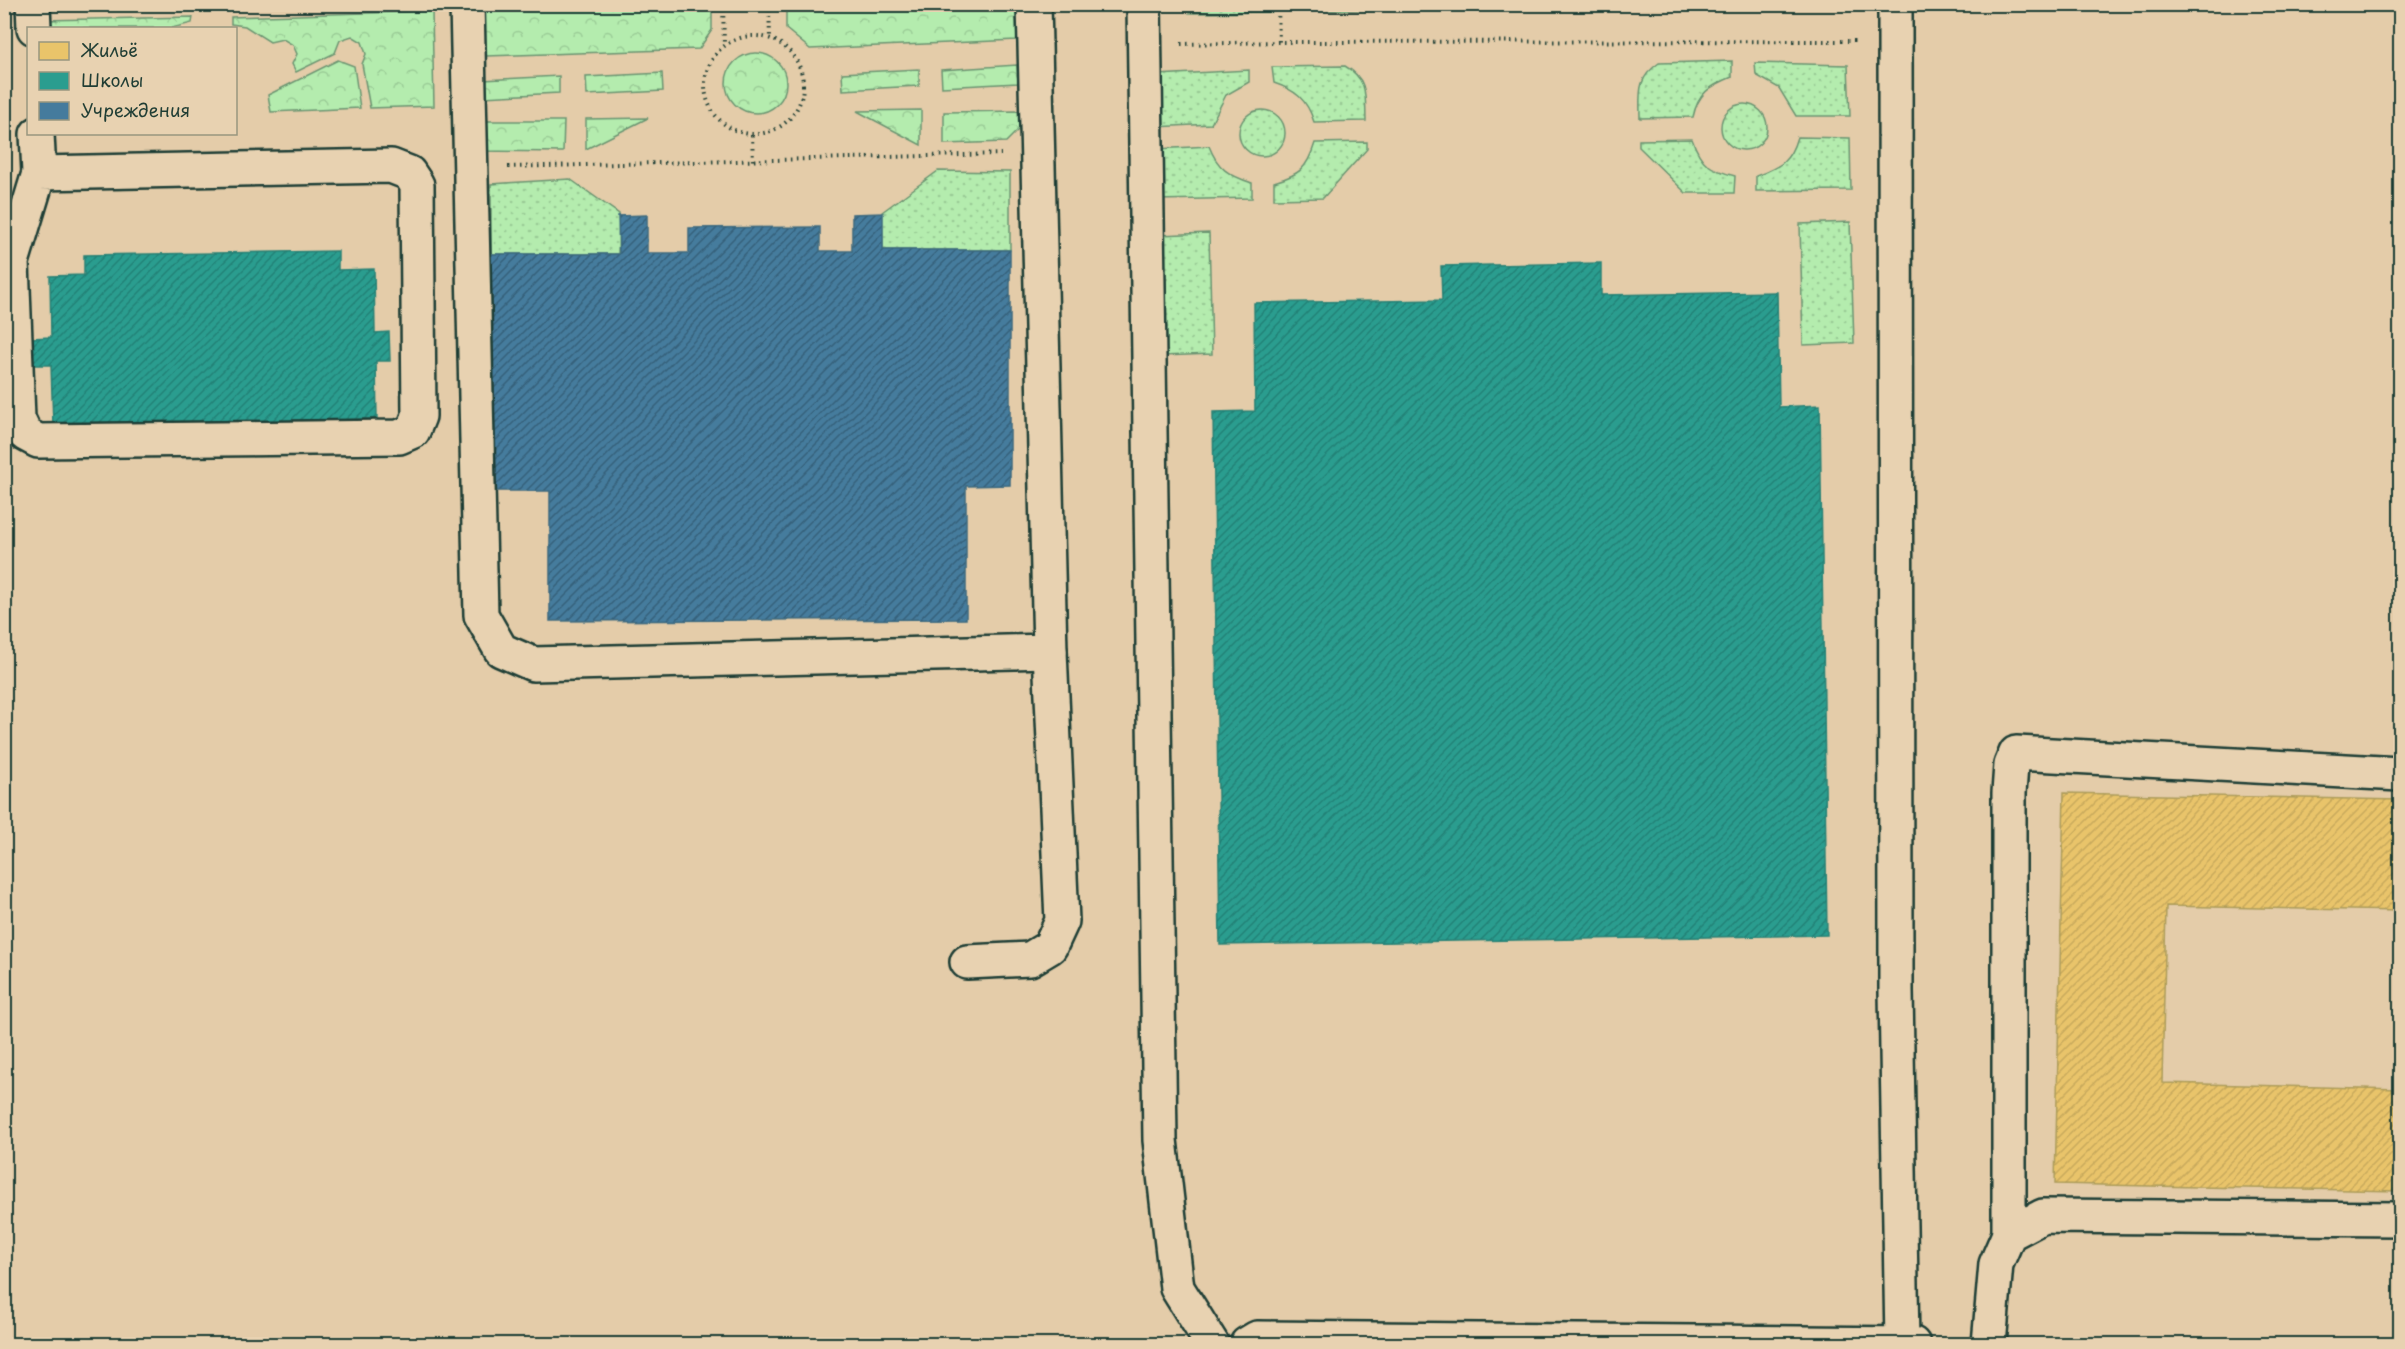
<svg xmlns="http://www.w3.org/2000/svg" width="2405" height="1349" font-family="'Playpen Sans',sans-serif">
  <defs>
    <pattern id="grass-dots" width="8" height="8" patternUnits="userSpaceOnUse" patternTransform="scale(1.5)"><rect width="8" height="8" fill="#b4ecae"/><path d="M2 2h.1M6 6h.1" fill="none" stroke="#9acb96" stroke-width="1.8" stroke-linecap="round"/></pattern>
    <pattern id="forest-crowns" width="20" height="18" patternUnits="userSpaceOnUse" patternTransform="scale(1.5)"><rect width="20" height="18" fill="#b4ecae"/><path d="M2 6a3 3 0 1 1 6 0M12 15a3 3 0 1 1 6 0" fill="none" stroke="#9acb96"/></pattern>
    <pattern id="homes-hatch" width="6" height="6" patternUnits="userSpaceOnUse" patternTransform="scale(1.5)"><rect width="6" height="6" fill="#e9c46a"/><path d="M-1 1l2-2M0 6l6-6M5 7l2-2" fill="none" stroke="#c7a95c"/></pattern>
    <pattern id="schools-hatch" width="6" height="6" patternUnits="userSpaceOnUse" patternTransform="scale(1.5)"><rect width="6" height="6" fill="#2a9d8f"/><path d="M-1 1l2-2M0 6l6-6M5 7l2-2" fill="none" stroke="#238176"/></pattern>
    <pattern id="public-hatch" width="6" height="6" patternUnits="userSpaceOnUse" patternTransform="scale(1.5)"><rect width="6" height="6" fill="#457b9d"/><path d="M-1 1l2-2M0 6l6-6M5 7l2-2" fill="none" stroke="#36617a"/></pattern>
  </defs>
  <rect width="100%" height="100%" fill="#e4cca9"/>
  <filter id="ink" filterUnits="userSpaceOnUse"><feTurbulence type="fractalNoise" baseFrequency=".0167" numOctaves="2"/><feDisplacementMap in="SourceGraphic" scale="12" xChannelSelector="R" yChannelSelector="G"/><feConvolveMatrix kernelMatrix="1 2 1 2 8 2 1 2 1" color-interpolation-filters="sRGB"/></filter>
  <g filter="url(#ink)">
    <g fill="url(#grass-dots)" stroke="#6a9471" stroke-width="1.5">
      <polygon points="1189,5 1273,5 1273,12 1189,13"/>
      <polygon points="1407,5 1407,9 1286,11 1286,5"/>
      <rect x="1434" y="5" width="48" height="5"/>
      <rect x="1518" y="5" width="48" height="3"/>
      <polygon points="1716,5 1593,8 1593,4"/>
      <path d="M1732,61V77C1710,86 1698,93 1693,117L1640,118C1640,93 1636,79 1659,63Z"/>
      <polygon points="1755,63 1848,65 1850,116 1796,116 1779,88 1756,75"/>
      <path d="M1345,66C1369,80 1365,96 1366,121L1314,122C1307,99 1295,90 1274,83L1272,67Z"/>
      <polygon points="1249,70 1249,82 1226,95 1211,124 1156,127 1157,75"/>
      <circle cx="1744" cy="127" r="23"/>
      <circle cx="1262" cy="133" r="23"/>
      <path d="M1797,137L1850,138L1851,190L1756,191V176C1780,167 1790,162 1797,137Z"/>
      <path d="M1692,139C1701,164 1709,169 1735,176L1734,193H1686L1639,147V140Z"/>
      <path d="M1367,142V149L1323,198L1274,199V182C1299,175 1307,169 1315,143Z"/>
      <path d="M1209,146C1218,169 1228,175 1252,183V198L1157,200V149Z"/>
      <polygon points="938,171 1010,172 1010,250 883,250 882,212"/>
      <polygon points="570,179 619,214 618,254 491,254 491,184"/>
      <polygon points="1850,222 1854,343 1803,345 1800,224"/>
      <polygon points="1209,233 1212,354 1162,356 1159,235"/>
    </g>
    <g fill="url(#forest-crowns)" stroke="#6a9471" stroke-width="1.5">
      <polygon points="484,5 712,5 712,30 699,49 486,56"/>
      <polygon points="786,5 1016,5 1017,40 810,49 786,29"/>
      <polygon points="432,11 434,106 370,108 362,64 366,54 362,42 352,36 340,40 335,53 296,72 292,64 297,54 293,45 283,39 270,42 245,26 231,24 231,17"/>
      <polygon points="193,17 192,23 172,28 44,28 43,20"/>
      <circle cx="756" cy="83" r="30"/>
      <polygon points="338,60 354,66 360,108 271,112 268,95"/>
      <polygon points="1017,65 1018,83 942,87 941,70"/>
      <polygon points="919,69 919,86 843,90 842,73"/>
      <polygon points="662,73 663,91 587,95 586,77"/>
      <polygon points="559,76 559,93 483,97 482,80"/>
      <polygon points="921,110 921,145 857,111"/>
      <polygon points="1020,111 1019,129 1006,142 944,144 944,112"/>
      <polygon points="648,118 586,149 586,119"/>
      <polygon points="483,121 564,121 563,152 483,151"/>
    </g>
    <polygon fill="url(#homes-hatch)" stroke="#ac9c5a" stroke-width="1.5" points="2064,793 2400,800 2400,911 2166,906 2162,1083 2400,1089 2398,1191 2055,1184"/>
    <g fill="url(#schools-hatch)" stroke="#278074" stroke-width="1.5">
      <polygon points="338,251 338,270 374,269 375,333 389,332 390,361 376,361 377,419 53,425 51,365 32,365 32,338 51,337 50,276 84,275 84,255"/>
      <polygon points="1601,263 1601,295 1777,292 1779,407 1820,405 1827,935 1220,945 1213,412 1255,411 1254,303 1442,300 1441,266"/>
    </g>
    <polygon fill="url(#public-hatch)" stroke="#3a687e" stroke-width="1.5" points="883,213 883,250 1010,250 1010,485 966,486 966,619 550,621 550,491 491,491 491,254 619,254 618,216 647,215 647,253 689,253 689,228 820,227 820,251 852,251 852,214"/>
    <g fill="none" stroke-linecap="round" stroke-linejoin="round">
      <g stroke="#1f3d34" stroke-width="38">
        <g id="minor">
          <polyline points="33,4 34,28"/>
          <polyline points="467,4 481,615 501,650 533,664 1050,651 1034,4"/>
          <polyline points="1144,4 1160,1140 1177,1288 1212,1344"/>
          <polyline points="1895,4 1896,991 1902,1344"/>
          <polyline points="37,134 39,173 12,262 18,419 25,434 38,441 399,437 413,431 419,416 417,185 409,173 391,166 39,173"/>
          <polyline points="967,962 1030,959 1050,947 1062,921 1050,651"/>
          <polyline points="2009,1234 2009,793 2011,765 2016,753 2400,774"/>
          <polyline points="1247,1344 1257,1338 1913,1344"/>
          <polyline points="1989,1344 1996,1264 2009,1234 2043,1216 2400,1219"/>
        </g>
      </g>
      <g stroke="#1f3d34" stroke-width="4" stroke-dasharray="1.5 4.5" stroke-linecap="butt">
        <polyline points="723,4 724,45"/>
        <polyline points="769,4 770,38"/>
        <polyline points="1278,4 1279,42"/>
        <circle cx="754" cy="85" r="49"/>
        <polyline points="1181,44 1279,42 1858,41"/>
        <polyline points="752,135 753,161"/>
        <polyline points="508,167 1001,154"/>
      </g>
      <use href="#minor" stroke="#e8d2b1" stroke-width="33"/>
    </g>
  </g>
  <rect width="2405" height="1349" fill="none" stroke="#e8d2b1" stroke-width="24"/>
  <rect x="12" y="12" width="2381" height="1325" fill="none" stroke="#1f3d34" stroke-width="2" filter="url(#ink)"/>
  <rect x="27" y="27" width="210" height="108" fill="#e8d2b1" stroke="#98967f" stroke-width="1.5"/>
  <rect x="39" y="42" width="30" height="18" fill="#e9c46a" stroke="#98967f" stroke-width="1.5"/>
  <text x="81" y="57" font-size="18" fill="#1f3d34">Жильё</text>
  <rect x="39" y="72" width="30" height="18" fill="#2a9d8f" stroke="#98967f" stroke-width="1.5"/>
  <text x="81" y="87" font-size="18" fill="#1f3d34">Школы</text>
  <rect x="39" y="102" width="30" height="18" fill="#457b9d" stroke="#98967f" stroke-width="1.5"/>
  <text x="81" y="117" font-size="18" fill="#1f3d34">Учреждения</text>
</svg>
